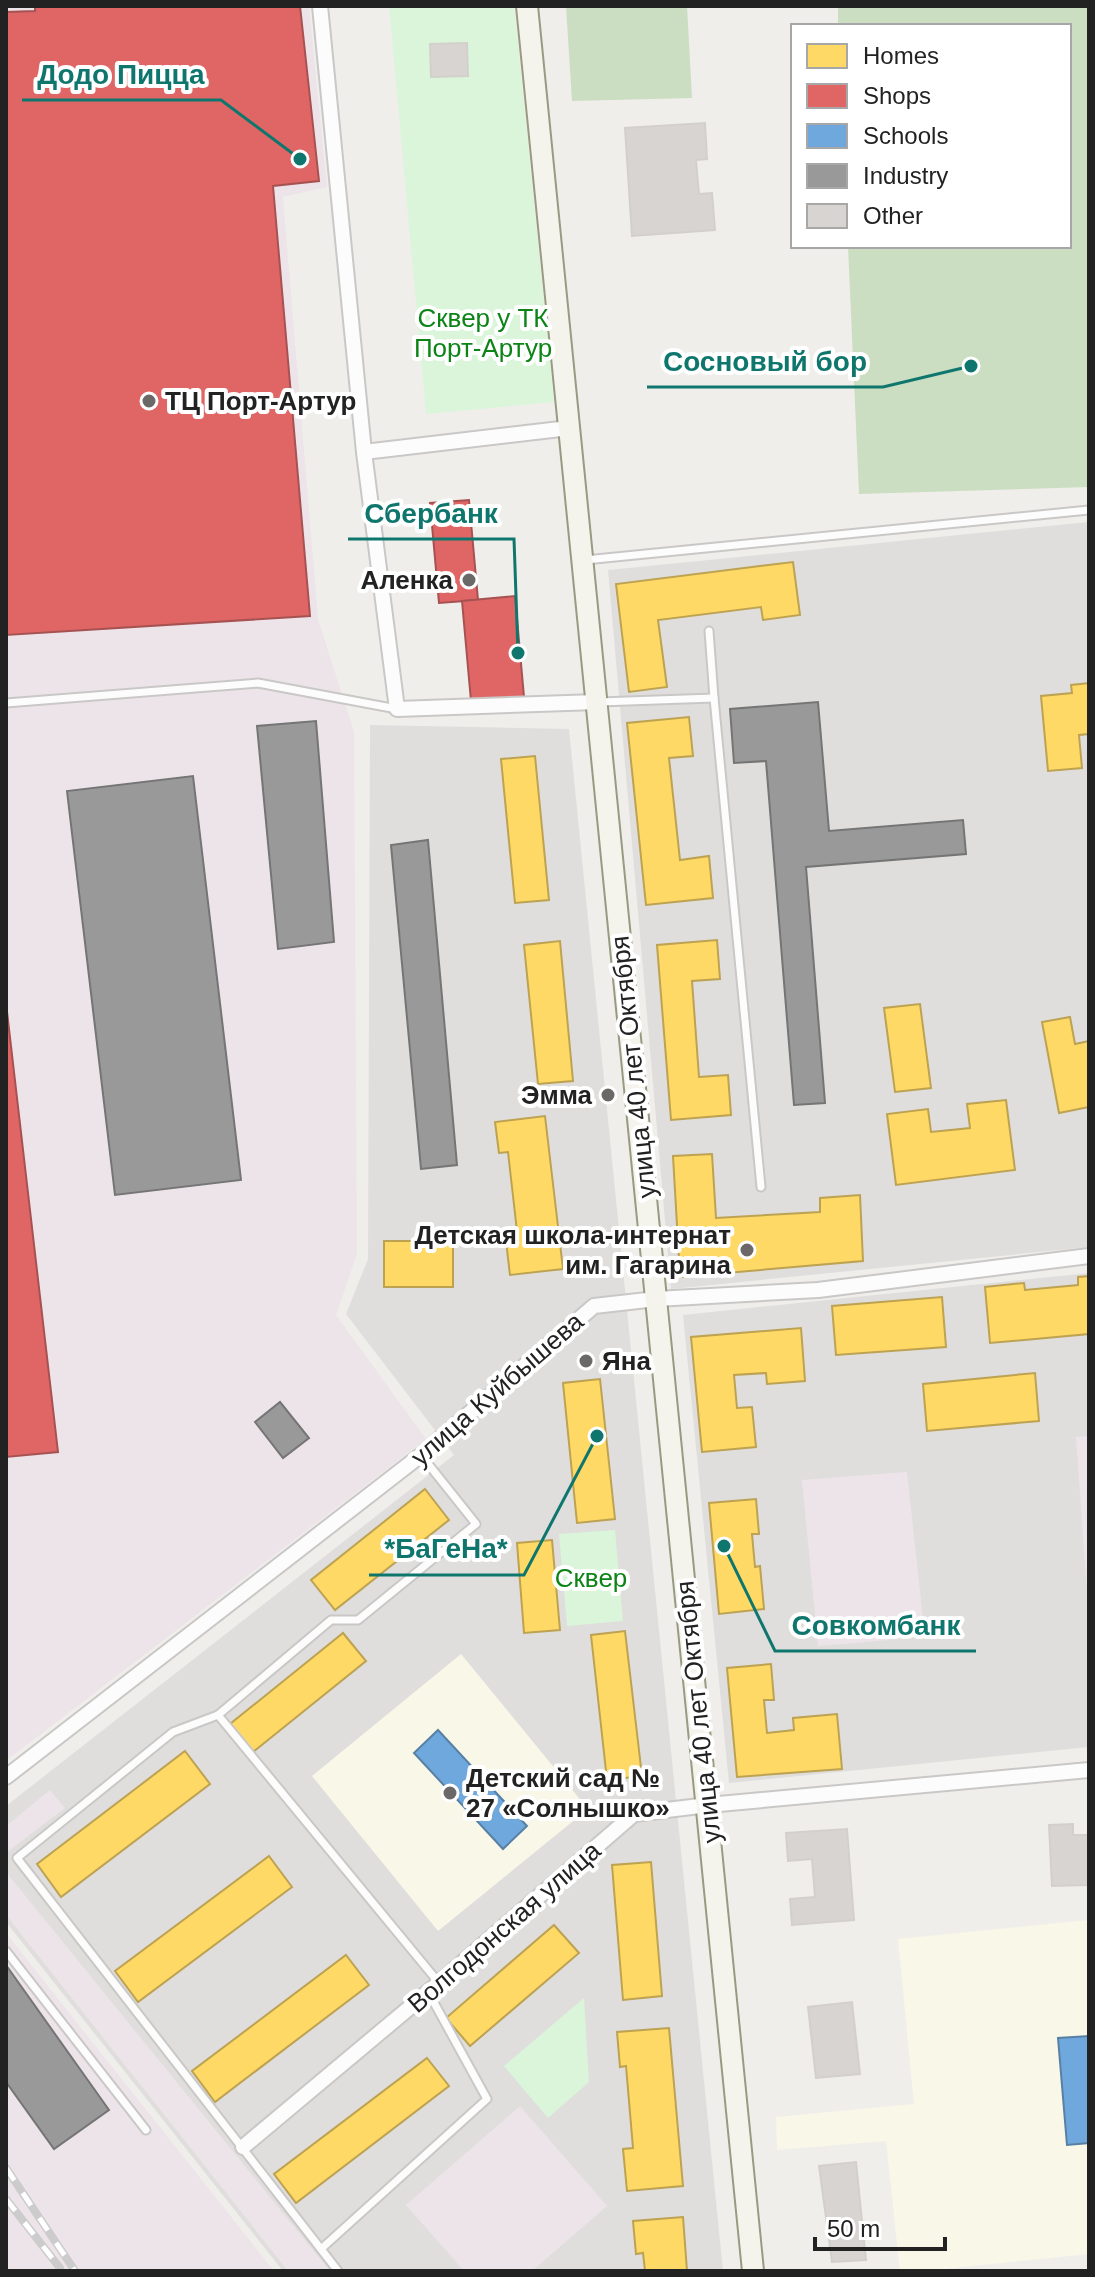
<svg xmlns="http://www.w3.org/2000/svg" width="1095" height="2277" font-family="Arial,sans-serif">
  <rect width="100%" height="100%" fill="#f0eeeb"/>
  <g fill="#dfdedc">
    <polygon points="1089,522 1089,1247 671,1289 608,570"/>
    <polygon points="370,725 569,729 723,2271 283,2271 6,1922 6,1806 454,1455 346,1314 368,1259"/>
    <polygon points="1089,1273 1089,1747 729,1783 683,1315"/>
  </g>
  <g fill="#ede4e9">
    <polygon points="6,6 309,6 327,187 283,197 318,619 354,732 357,1254 336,1315 426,1439 6,1761"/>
    <polygon points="1089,1436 1089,1591 1087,1591 1076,1437"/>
    <polygon points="907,1472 923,1619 887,1623 889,1640 818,1646 802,1480"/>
    <polygon points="50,1790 65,1808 6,1853 6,1826"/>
    <polygon points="6,1872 330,2271 288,2271 6,1915"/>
    <polygon points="6,1933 274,2271 6,2271"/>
    <polygon points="520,2106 607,2206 532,2271 464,2271 406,2205"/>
  </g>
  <g fill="#f8f7e8">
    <polygon points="461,1654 588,1809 438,1931 312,1776"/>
    <polygon points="1089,1920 1089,2254 925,2271 900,2271 886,2141 777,2150 776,2117 914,2104 898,1939"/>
  </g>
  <g fill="#cbdec1">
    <polygon points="566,6 687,6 692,98 572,101"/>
    <polygon points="838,6 1089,6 1089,487 859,494 848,246 1069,246 1069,26 838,26"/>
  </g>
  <g fill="#daf5da">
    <polygon points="389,6 514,6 554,402 426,414"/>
    <polygon points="615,1530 623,1621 567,1626 559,1534"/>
    <polygon points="584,1998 589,2082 548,2118 504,2066"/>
  </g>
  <g fill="#ffd966" stroke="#bda252" stroke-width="2">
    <polygon points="793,562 800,615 763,620 761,607 658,620 667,687 629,692 616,584"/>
    <polygon points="1089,683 1089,734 1079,735 1082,768 1048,771 1041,696 1072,693 1071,685"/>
    <polygon points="689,717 693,756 669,758 680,860 709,856 713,898 646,905 627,723"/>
    <polygon points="535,756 549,900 515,903 501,759"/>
    <polygon points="717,940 720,979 692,981 699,1077 728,1075 731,1115 671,1120 657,945"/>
    <polygon points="560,941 573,1081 538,1084 524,945"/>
    <polygon points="920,1004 931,1088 895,1092 884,1008"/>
    <polygon points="1070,1017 1075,1044 1089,1041 1089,1107 1059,1113 1042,1022"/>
    <polygon points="1006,1100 1015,1170 896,1185 887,1114 928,1109 931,1132 970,1128 967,1104"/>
    <polygon points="545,1116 563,1269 510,1275 506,1241 518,1240 508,1152 499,1153 495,1122"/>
    <polygon points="712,1154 716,1218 820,1212 820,1198 860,1195 863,1261 680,1277 673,1156"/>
    <rect x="384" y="1241" width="69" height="46"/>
    <polygon points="1089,1276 1089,1334 990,1343 985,1287 1024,1283 1025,1290 1078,1285 1078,1277"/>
    <polygon points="942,1297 946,1347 836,1355 832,1306"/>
    <polygon points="801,1328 805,1381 767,1384 766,1373 734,1375 737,1408 752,1407 756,1447 702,1452 691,1337"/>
    <polygon points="1035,1373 1039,1421 927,1431 923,1384"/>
    <polygon points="600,1379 615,1519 577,1523 563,1383"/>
    <polygon points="425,1489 449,1520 335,1610 311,1580"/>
    <polygon points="756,1499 759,1534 752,1534 755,1567 760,1566 764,1609 719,1614 709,1503"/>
    <polygon points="552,1540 560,1630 524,1633 517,1543"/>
    <polygon points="625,1631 642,1776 607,1780 591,1635"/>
    <polygon points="343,1633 366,1661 253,1752 230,1724"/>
    <polygon points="771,1664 774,1700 764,1700 767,1733 794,1730 793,1718 837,1714 842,1769 737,1777 727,1668"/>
    <polygon points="185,1751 210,1784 61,1897 37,1864"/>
    <polygon points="269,1856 292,1887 138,2002 115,1971"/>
    <polygon points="651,1862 662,1996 623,2000 612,1865"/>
    <polygon points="554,1925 579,1953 470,2046 446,2018"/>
    <polygon points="346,1955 369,1985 215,2102 192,2071"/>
    <polygon points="669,2028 683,2186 627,2191 623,2149 633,2148 626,2066 620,2067 617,2032"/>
    <polygon points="427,2058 449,2086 296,2203 274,2174"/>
    <polygon points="683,2217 687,2271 645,2271 643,2253 636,2254 633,2221"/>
  </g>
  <g fill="#e06666" stroke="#a75252" stroke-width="2">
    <polygon points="35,6 300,6 319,181 273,186 310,616 6,635 6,12 35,11"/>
    <polygon points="469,500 478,600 439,603 430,503"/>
    <polygon points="515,596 524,697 471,701 462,601"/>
    <polygon points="6,1003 58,1452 6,1457"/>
  </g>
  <g fill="#6fa8dc" stroke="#5880a4" stroke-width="2">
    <polygon points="438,1730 527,1826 503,1849 414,1753"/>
    <polygon points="1089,2036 1089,2143 1067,2145 1058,2038"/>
  </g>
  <g fill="#999" stroke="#757575" stroke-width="2">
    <polygon points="818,702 829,831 963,820 966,854 806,867 825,1103 794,1105 766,761 734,763 730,709"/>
    <polygon points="316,721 334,942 278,949 257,726"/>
    <polygon points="193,776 241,1180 115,1195 67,791"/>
    <polygon points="428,840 457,1165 421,1169 391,845"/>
    <polygon points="280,1402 309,1438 283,1458 255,1422"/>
    <polygon points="6,1965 109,2110 54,2149 6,2082"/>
  </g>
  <g fill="#d7d4d2" stroke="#d3d0cc" stroke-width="2">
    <polygon points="467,43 468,76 431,77 430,44"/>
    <polygon points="705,123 707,159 696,160 699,194 712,193 715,230 632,236 625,128"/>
    <polygon points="1073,1824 1073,1835 1089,1835 1089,1885 1052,1886 1049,1825"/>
    <polygon points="847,1829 854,1920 792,1925 790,1899 815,1897 812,1859 788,1861 786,1833"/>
    <polygon points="852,2002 860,2074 816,2078 808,2007"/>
    <polygon points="856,2162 866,2260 832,2262 819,2166"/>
  </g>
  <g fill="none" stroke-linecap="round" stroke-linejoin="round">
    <g stroke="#c9c8c7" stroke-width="11">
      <g id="lane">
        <polyline points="585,560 1089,510"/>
        <polyline points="709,631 714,698 761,1187"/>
        <polyline points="599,702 714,698"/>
        <polyline points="6,703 258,683 397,709"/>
        <polyline points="218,1715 173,1732 17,1858 338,2271"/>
        <polyline points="6,1951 146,2130"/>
        <polyline points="321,2249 487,2099 432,1999 439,1983 218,1715 331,1620 358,1620 476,1524 421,1455"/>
      </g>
    </g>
    <g stroke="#c9c8c7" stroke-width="18">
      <g id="street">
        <polyline points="320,6 364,452 569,428"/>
        <polyline points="364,452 397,709 597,702"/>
        <polyline points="6,1777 421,1455 594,1306 656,1299 818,1290 1089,1256"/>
        <polyline points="243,2147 439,1983 634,1814 708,1805 1089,1770"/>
      </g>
    </g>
    <g stroke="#999a82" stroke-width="24">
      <polyline id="secondary" points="527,6 753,2271"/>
    </g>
    <use href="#lane" stroke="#fdfcfc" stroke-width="7"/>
    <use href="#street" stroke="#fdfcfc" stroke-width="14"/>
    <use href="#secondary" stroke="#f4f4ed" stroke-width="20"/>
    <g stroke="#ccc" stroke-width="8">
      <g id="rail">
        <polyline points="6,2168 75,2271"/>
        <polyline points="6,2199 60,2268"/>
      </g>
    </g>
    <use href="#rail" stroke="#fff" stroke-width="5" stroke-dasharray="15" stroke-linecap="butt"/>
  </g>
  <g fill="#6a6968" stroke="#fff" stroke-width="3">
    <circle cx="149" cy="401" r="8"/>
    <circle cx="469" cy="580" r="8"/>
    <circle cx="608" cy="1095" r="8"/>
    <circle cx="747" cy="1250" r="8"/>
    <circle cx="586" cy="1361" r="8"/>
    <circle cx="450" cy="1793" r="8"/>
  </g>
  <g text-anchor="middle" stroke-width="8" stroke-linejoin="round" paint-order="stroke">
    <g font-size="26" fill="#0c8416" stroke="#fff">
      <text x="483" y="327">Сквер у ТК<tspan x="483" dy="30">Порт-Артур</tspan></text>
      <text x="591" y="1587">Сквер</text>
    </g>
    <g font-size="26" font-weight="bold" fill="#222" stroke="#fff" text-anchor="start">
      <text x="165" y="410">ТЦ Порт-Артур</text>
      <text x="453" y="589" text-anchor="end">Аленка</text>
      <text x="592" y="1104" text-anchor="end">Эмма</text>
      <text x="731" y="1244" text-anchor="end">Детская школа-интернат<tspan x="731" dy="30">им. Гагарина</tspan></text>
      <text x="602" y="1370">Яна</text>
      <text x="466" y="1787">Детский сад №<tspan x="466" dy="30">27 «Солнышко»</tspan></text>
    </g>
    <g font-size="26" fill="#222" stroke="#fff">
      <text transform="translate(633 1067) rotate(-96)" y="9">улица 40 лет Октября</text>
      <text transform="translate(497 1389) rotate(-41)" y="9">улица Куйбышева</text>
      <text transform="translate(698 1712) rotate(-96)" y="9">улица 40 лет Октября</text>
      <text transform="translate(504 1927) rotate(-41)" y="9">Волгодонская улица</text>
    </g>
  </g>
  <path fill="none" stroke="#0f766e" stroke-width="3" d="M300 159L221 100H22M971 366L883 387H647M518 653L514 539H348M597 1436L524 1575H369M724 1546L775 1651H976"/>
  <g fill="#0f766e" stroke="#fff" stroke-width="3">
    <circle cx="300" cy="159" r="8"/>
    <circle cx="971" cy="366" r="8"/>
    <circle cx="518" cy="653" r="8"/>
    <circle cx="597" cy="1436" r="8"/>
    <circle cx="724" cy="1546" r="8"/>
  </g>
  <g font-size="28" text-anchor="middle" font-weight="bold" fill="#0f766e" stroke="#fff" stroke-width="8" stroke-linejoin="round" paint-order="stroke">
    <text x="121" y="84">Додо Пицца</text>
    <text x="765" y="371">Сосновый бор</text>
    <text x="431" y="523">Сбербанк</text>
    <text x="446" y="1558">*БаГеНа*</text>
    <text x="876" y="1635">Совкомбанк</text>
  </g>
  <rect width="1095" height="2277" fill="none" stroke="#222222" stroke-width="16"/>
  <rect x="791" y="24" width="280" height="224" fill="#ffffff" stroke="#a7a7a7" stroke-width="2"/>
  <rect x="807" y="44" width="40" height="24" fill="#ffd966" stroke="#a7a7a7" stroke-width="2"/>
  <text x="863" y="64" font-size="24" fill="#222222">Homes</text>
  <rect x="807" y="84" width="40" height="24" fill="#e06666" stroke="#a7a7a7" stroke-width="2"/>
  <text x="863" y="104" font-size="24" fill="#222222">Shops</text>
  <rect x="807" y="124" width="40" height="24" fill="#6fa8dc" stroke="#a7a7a7" stroke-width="2"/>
  <text x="863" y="144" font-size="24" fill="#222222">Schools</text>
  <rect x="807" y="164" width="40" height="24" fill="#999999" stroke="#a7a7a7" stroke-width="2"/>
  <text x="863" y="184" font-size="24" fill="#222222">Industry</text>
  <rect x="807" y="204" width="40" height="24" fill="#d7d4d2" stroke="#a7a7a7" stroke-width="2"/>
  <text x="863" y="224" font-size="24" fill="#222222">Other</text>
  <path d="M815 2237v12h130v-12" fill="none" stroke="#222222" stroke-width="4"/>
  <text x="827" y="2237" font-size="24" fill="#222222" stroke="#ffffff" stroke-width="6" paint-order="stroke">50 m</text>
</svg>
